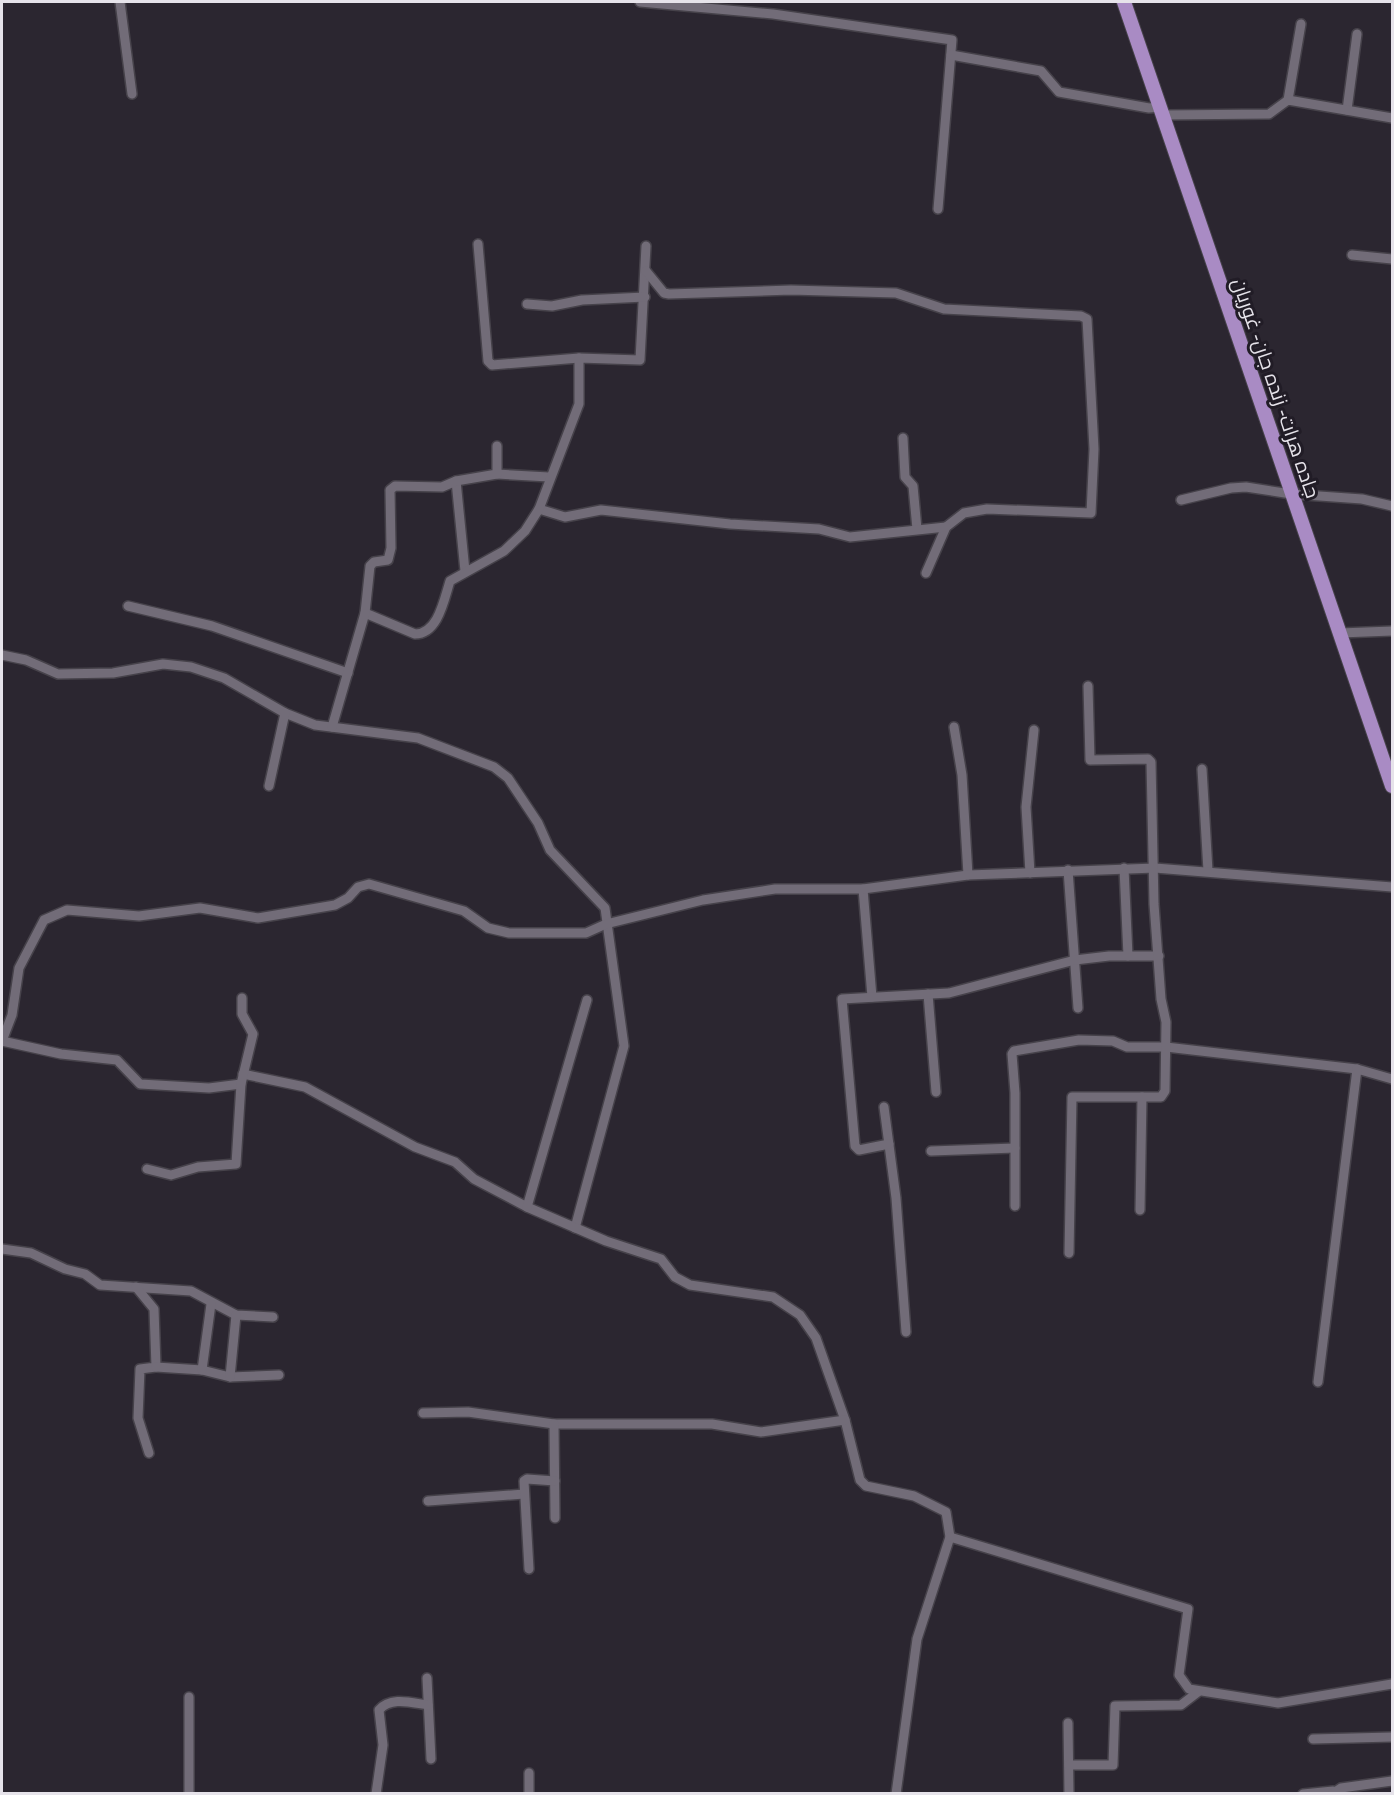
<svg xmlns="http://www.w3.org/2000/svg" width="1394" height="1795" font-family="'Times New Roman',Cairo,serif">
  <rect width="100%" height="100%" fill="#2b2630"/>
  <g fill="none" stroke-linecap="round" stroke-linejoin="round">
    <g stroke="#46424a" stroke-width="12">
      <g id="minor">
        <polyline points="120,2 132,94"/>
        <polyline points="640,2 773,14 952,40 938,209"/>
        <polyline points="951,55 1041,71 1059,92 1149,108 1161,107"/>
        <polyline points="1288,100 1301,24"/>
        <polyline points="1347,110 1357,34"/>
        <polyline points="1164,115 1269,114 1288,100 1392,118"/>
        <polyline points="478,244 488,361 492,365 579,358 640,360 646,246"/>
        <polyline points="1352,255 1392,259"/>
        <polyline points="646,271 664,293 669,294 791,290 896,293 944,309 1081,316 1087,319 1094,449 1091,513 987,509 964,513 946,527 926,573"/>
        <polyline points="527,304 552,306 582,300 645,297"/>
        <polyline points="903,438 905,477 913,486 917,529"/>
        <polyline points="497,474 549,477"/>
        <polyline points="456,481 465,571"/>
        <polyline points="1181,500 1231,488 1246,487 1291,494 1362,499 1392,506"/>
        <polyline points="539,509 565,517 601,510 730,524 819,529 850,537 946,527"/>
        <polyline points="128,606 212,626 348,673"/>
        <path d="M365,613L415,634C438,634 444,600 450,581L504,551L525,531L539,509L579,404V358"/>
        <polyline points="1340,633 1392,631"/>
        <polyline points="2,655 26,660 58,674 113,673 163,664 191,667 224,678 285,713 315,725 418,738 494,767 508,778 538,823 550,850 605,908 624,1046 575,1228"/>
        <polyline points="332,727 365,613 370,566 374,562 388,560 391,548 390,490 395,486 442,487 456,481 497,474 497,446"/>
        <polyline points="954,727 962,775 968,875"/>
        <polyline points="1202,769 1208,871"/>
        <polyline points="269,786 285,713"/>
        <polyline points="1124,868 1128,956"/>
        <polyline points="1068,870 1078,1008"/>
        <polyline points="1030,873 1026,807 1034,730"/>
        <polyline points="863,889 872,997"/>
        <polyline points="928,994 936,1092"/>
        <polyline points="2,1041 12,1015 19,968 44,920 67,910 139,916 200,908 258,918 335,905 348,898 358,887 369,884 464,911 488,928 509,933 586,933 606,924 703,900 775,889 863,889 968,875 1155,868 1392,887"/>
        <polyline points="2,1041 61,1054 117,1060 140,1084 209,1088 241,1084"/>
        <polyline points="243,1074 305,1087 415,1147 455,1162 474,1179 527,1207 606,1241 661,1259 675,1277 690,1285 773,1297 800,1315 816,1338 845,1420 860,1480 866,1486 914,1496 946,1512 950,1537 917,1639 896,1794"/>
        <polyline points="884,1107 896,1198 906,1332"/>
        <polyline points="889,1144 859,1150 855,1146 842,999 949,993 1075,960 1109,956 1159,956"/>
        <polyline points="931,1151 1015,1148"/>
        <polyline points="147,1169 171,1175 198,1167 236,1164 241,1084 253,1034 242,1014 242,998"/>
        <polyline points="1015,1206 1015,1093 1012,1054 1014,1051 1079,1040 1113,1041 1127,1047 1166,1047 1357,1069 1392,1079"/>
        <polyline points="527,1207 587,1000"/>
        <polyline points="1140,1210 1142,1097"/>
        <polyline points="2,1249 31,1253 65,1269 85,1274 100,1285 191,1291 236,1315 273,1317"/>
        <polyline points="1069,1253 1072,1097 1161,1097 1165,1091 1166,1022 1161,999 1154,904 1151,762 1148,759 1090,760 1088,686"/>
        <polyline points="136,1287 154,1309 156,1367 140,1369 138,1418 149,1453"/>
        <polyline points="156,1367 202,1370 230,1377 279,1375"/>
        <polyline points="202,1370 211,1304"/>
        <polyline points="230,1377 236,1315"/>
        <polyline points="1318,1382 1357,1069"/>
        <polyline points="423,1413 468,1412 554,1424 712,1424 761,1432 845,1420"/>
        <polyline points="554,1424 555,1518"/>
        <polyline points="428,1501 524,1494"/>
        <polyline points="950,1537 1188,1609 1179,1675 1189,1689 1278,1703 1392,1684"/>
        <polyline points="529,1569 524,1481 527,1479 555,1481"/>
        <polyline points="427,1678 431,1759"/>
        <polyline points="1068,1723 1069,1794"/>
        <polyline points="1313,1739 1392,1737"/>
        <polyline points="1069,1765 1113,1765 1115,1706 1181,1705 1198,1692"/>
        <polyline points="189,1794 189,1697"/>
        <path d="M376,1794L383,1745L379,1710C391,1696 412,1703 428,1705"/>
        <polyline points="529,1794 529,1773"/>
        <polyline points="1303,1794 1333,1791"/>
        <polyline points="1332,1794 1341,1788 1392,1781"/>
      </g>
    </g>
    <g stroke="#46424a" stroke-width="16">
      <polyline id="primary" points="1124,2 1392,786"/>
    </g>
    <use href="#minor" stroke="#726c78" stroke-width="9"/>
    <use href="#primary" stroke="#a98bc4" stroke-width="14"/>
  </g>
  <g text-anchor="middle" stroke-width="6" stroke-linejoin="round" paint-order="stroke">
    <g font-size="20" fill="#e6e3ea" stroke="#211c26">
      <text transform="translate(1276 388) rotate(71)" y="7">جاده هرات- زنده جان- غوریان</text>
    </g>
  </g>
  <rect width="1394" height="1795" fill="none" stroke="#e6e3ea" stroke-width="6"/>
</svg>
